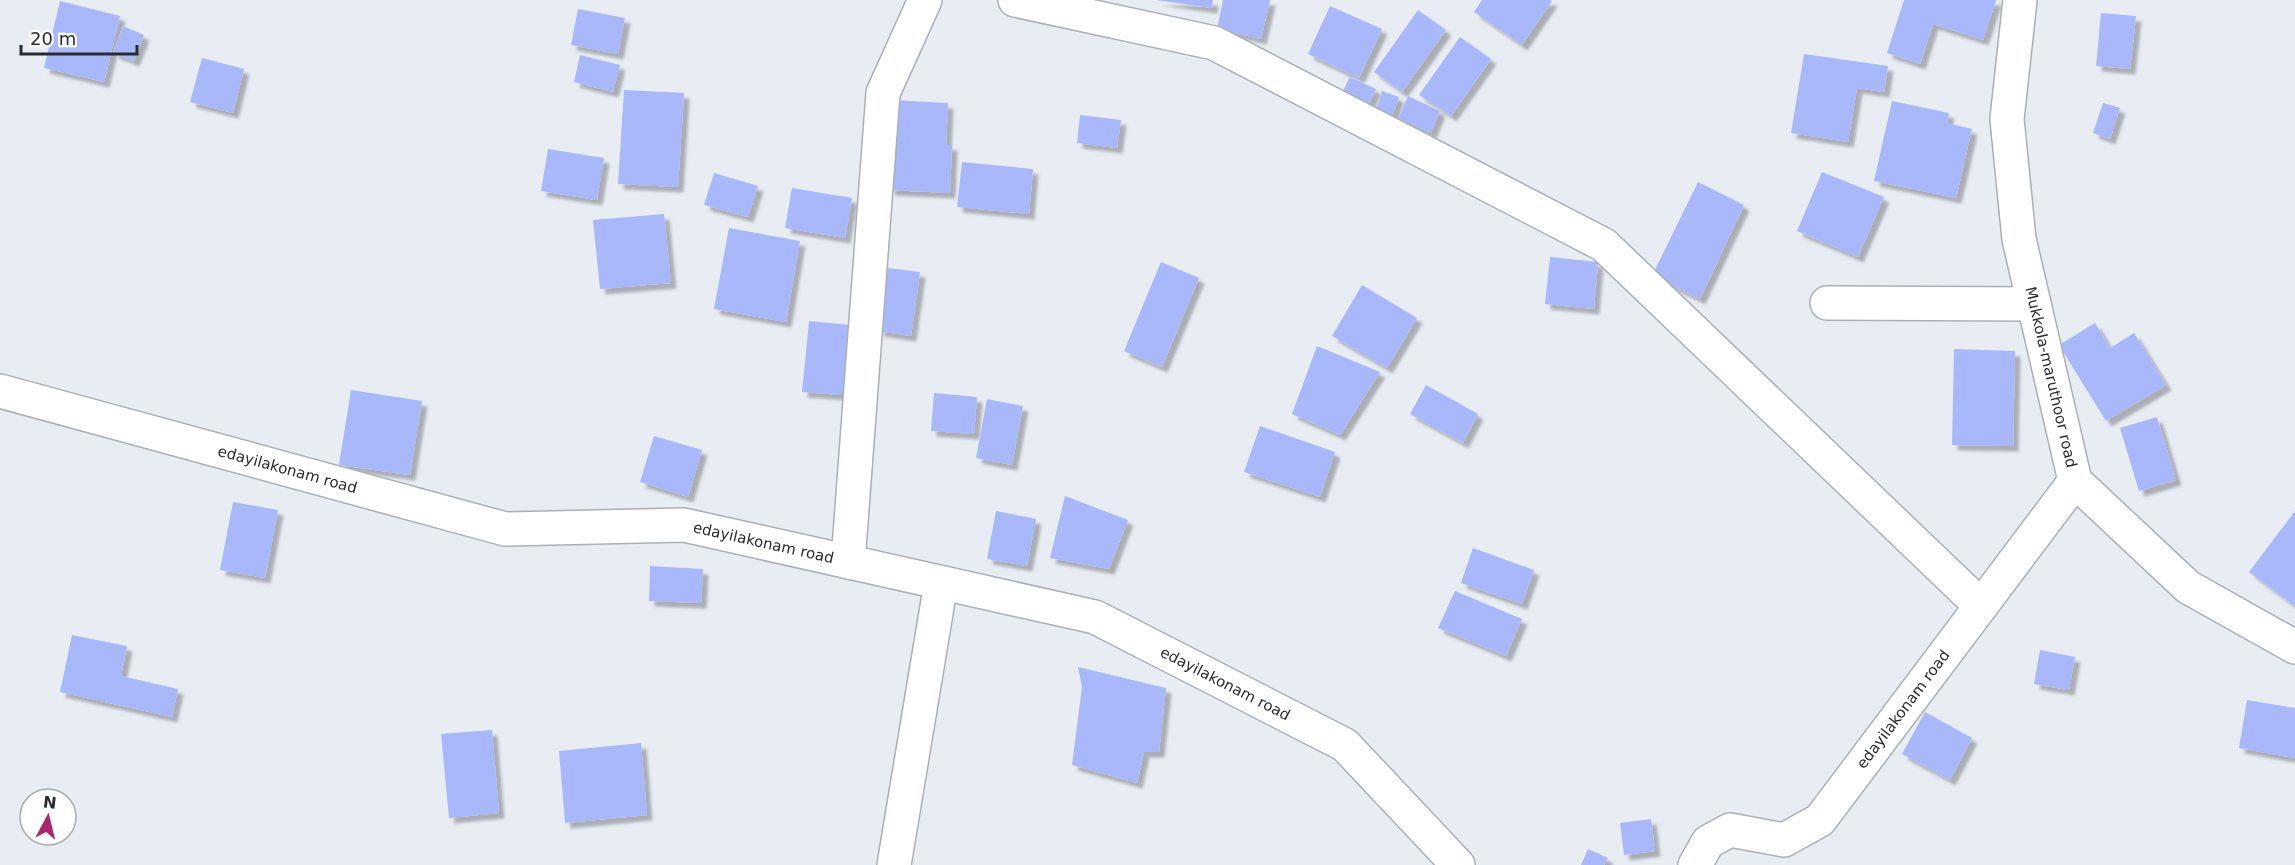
<svg xmlns="http://www.w3.org/2000/svg" width="2295" height="865" font-family="'DejaVu Sans',sans-serif">
  <defs>
    <filter id="shadow"><feDropShadow dx="5.5" dy="5.5" stdDeviation="1.5" flood-color="#0004"/></filter>
  </defs>
  <rect width="100%" height="100%" fill="#e8edf4"/>
  <g fill="#a8b8fb" filter="url(#shadow)">
    <polygon points="1156,0 1213,0 1212,8"/>
    <polygon points="1223,0 1270,0 1261,39 1217,29"/>
    <polygon points="1482,0 1550,0 1552,1 1522,45 1474,12"/>
    <polygon points="1904,0 1996,0 1983,40 1933,24 1920,64 1887,53"/>
    <polygon points="60,1 120,16 104,82 44,68"/>
    <polygon points="1330,6 1382,29 1359,78 1308,54"/>
    <polygon points="578,9 625,18 618,54 571,45"/>
    <polygon points="1418,10 1446,30 1402,92 1374,72"/>
    <polygon points="2101,13 2136,16 2130,69 2096,66"/>
    <polygon points="123,26 144,35 134,61 113,53"/>
    <polygon points="1460,37 1491,59 1451,116 1419,95"/>
    <polygon points="1804,54 1888,66 1884,92 1857,88 1848,142 1791,133"/>
    <polygon points="580,55 620,65 613,92 574,82"/>
    <polygon points="202,58 244,69 233,113 190,102"/>
    <polygon points="1350,77 1376,89 1364,115 1337,103"/>
    <polygon points="624,90 684,93 678,187 618,184"/>
    <polygon points="1382,91 1399,97 1390,122 1374,117"/>
    <polygon points="1408,96 1440,111 1431,133 1398,119"/>
    <polygon points="893,100 948,103 946,145 952,145 950,193 889,190"/>
    <polygon points="1892,101 1949,113 1947,123 1972,129 1956,198 1874,181"/>
    <polygon points="2103,103 2120,108 2110,139 2093,133"/>
    <polygon points="1080,115 1121,120 1117,148 1077,143"/>
    <polygon points="548,149 604,158 597,200 541,191"/>
    <polygon points="962,162 1033,169 1029,214 957,207"/>
    <polygon points="1822,172 1884,197 1858,257 1797,231"/>
    <polygon points="714,173 758,186 748,217 704,205"/>
    <polygon points="1698,182 1744,205 1700,299 1652,276"/>
    <polygon points="792,188 852,198 845,238 785,228"/>
    <polygon points="664,214 671,283 600,289 593,220"/>
    <polygon points="729,228 800,241 786,322 714,309"/>
    <polygon points="1550,257 1598,262 1594,309 1545,304"/>
    <polygon points="1161,262 1199,278 1162,367 1124,351"/>
    <polygon points="888,268 920,272 911,336 878,331"/>
    <polygon points="1362,285 1417,318 1387,368 1332,336"/>
    <polygon points="809,321 850,325 843,395 802,392"/>
    <polygon points="2095,323 2110,348 2134,333 2166,385 2106,421 2059,345"/>
    <polygon points="1317,346 1380,372 1340,435 1292,414"/>
    <polygon points="1954,349 2015,351 2013,446 1952,445"/>
    <polygon points="1426,385 1478,414 1463,443 1410,414"/>
    <polygon points="351,390 422,401 410,475 339,465"/>
    <polygon points="934,393 977,397 974,434 931,431"/>
    <polygon points="987,399 1023,406 1012,465 976,458"/>
    <polygon points="2157,417 2176,480 2139,491 2120,428"/>
    <polygon points="1260,426 1335,452 1320,497 1244,472"/>
    <polygon points="654,436 702,450 688,497 640,482"/>
    <polygon points="1065,496 1128,520 1109,569 1050,558"/>
    <polygon points="233,502 278,510 265,578 220,570"/>
    <polygon points="996,511 1036,519 1027,566 987,559"/>
    <polygon points="2295,511 2295,606 2249,572"/>
    <polygon points="1473,548 1534,570 1522,604 1461,583"/>
    <polygon points="650,566 703,569 701,603 649,601"/>
    <polygon points="1455,591 1522,619 1506,656 1438,628"/>
    <polygon points="72,635 127,646 121,676 178,689 172,717 60,692"/>
    <polygon points="2040,650 2075,657 2069,690 2034,684"/>
    <polygon points="1078,667 1166,688 1159,752 1144,752 1137,783 1072,765 1082,687"/>
    <polygon points="2247,700 2295,708 2295,758 2239,748"/>
    <polygon points="1925,712 1972,738 1950,780 1902,754"/>
    <polygon points="492,730 499,813 449,818 441,734"/>
    <polygon points="641,743 647,815 565,823 559,751"/>
    <polygon points="1651,819 1655,851 1624,855 1620,823"/>
    <polygon points="1588,849 1608,858 1604,865 1581,865"/>
  </g>
  <g fill="none" stroke-linecap="round" stroke-linejoin="round">
    <g stroke="#aab0b6" stroke-width="36">
      <g id="minor">
        <polyline points="1015,0 1214,43 1604,245 1981,606"/>
        <polyline points="1827,303 2034,304"/>
        <path id="s1" d="M0,391L505,529L684,525L1095,617L1345,745L1458,865"/>
        <polyline points="848,562 883,93 925,0"/>
        <polyline points="894,865 941,583"/>
        <path id="s2" d="M1695,865L1708,842L1730,830L1784,840L1820,820L2075,481"/>
      </g>
    </g>
    <g stroke="#aab0b6" stroke-width="36">
      <g id="tertiary">
        <path id="s3" d="M2020,0L2007,119L2019,239L2075,481L2188,587L2295,647"/>
      </g>
    </g>
    <use href="#minor" stroke="#fff" stroke-width="33"/>
    <use href="#tertiary" stroke="#fff" stroke-width="33"/>
  </g>
  <g text-anchor="middle" stroke-width="5" stroke-linejoin="round" paint-order="stroke">
    <g font-size="15" fill="#292c2e" stroke="#fff">
      <text dy="5" stroke="none"><textPath href="#s3" startOffset="382">Mukkola-maruthoor road</textPath></text>
      <text dy="5" stroke="none"><textPath href="#s1" startOffset="298">edayilakonam road</textPath></text>
      <text dy="5" stroke="none"><textPath href="#s1" startOffset="784">edayilakonam road</textPath></text>
      <text dy="5" stroke="none"><textPath href="#s1" startOffset="1270">edayilakonam road</textPath></text>
      <text dy="5" stroke="none"><textPath href="#s2" startOffset="286">edayilakonam road</textPath></text>
    </g>
  </g>
  <g transform="translate(48 817) rotate(7)"><circle r="28" fill="#ffffff" stroke="#a9abab" stroke-width="1.5"/>
  <path d="M0-4.5L10 22L0 15L-10 22Z" fill="#ab246c"/>
  <text y="-9" font-size="16" font-weight="bold" text-anchor="middle" fill="#292c2e">N</text>
  </g>
  <path d="M21 45v9h116v-9" fill="none" stroke="#292c2e" stroke-width="3"/>
  <text x="30" y="45" font-size="18" fill="#292c2e" stroke="#ffffff" stroke-width="4.5" paint-order="stroke">20 m</text>
</svg>
